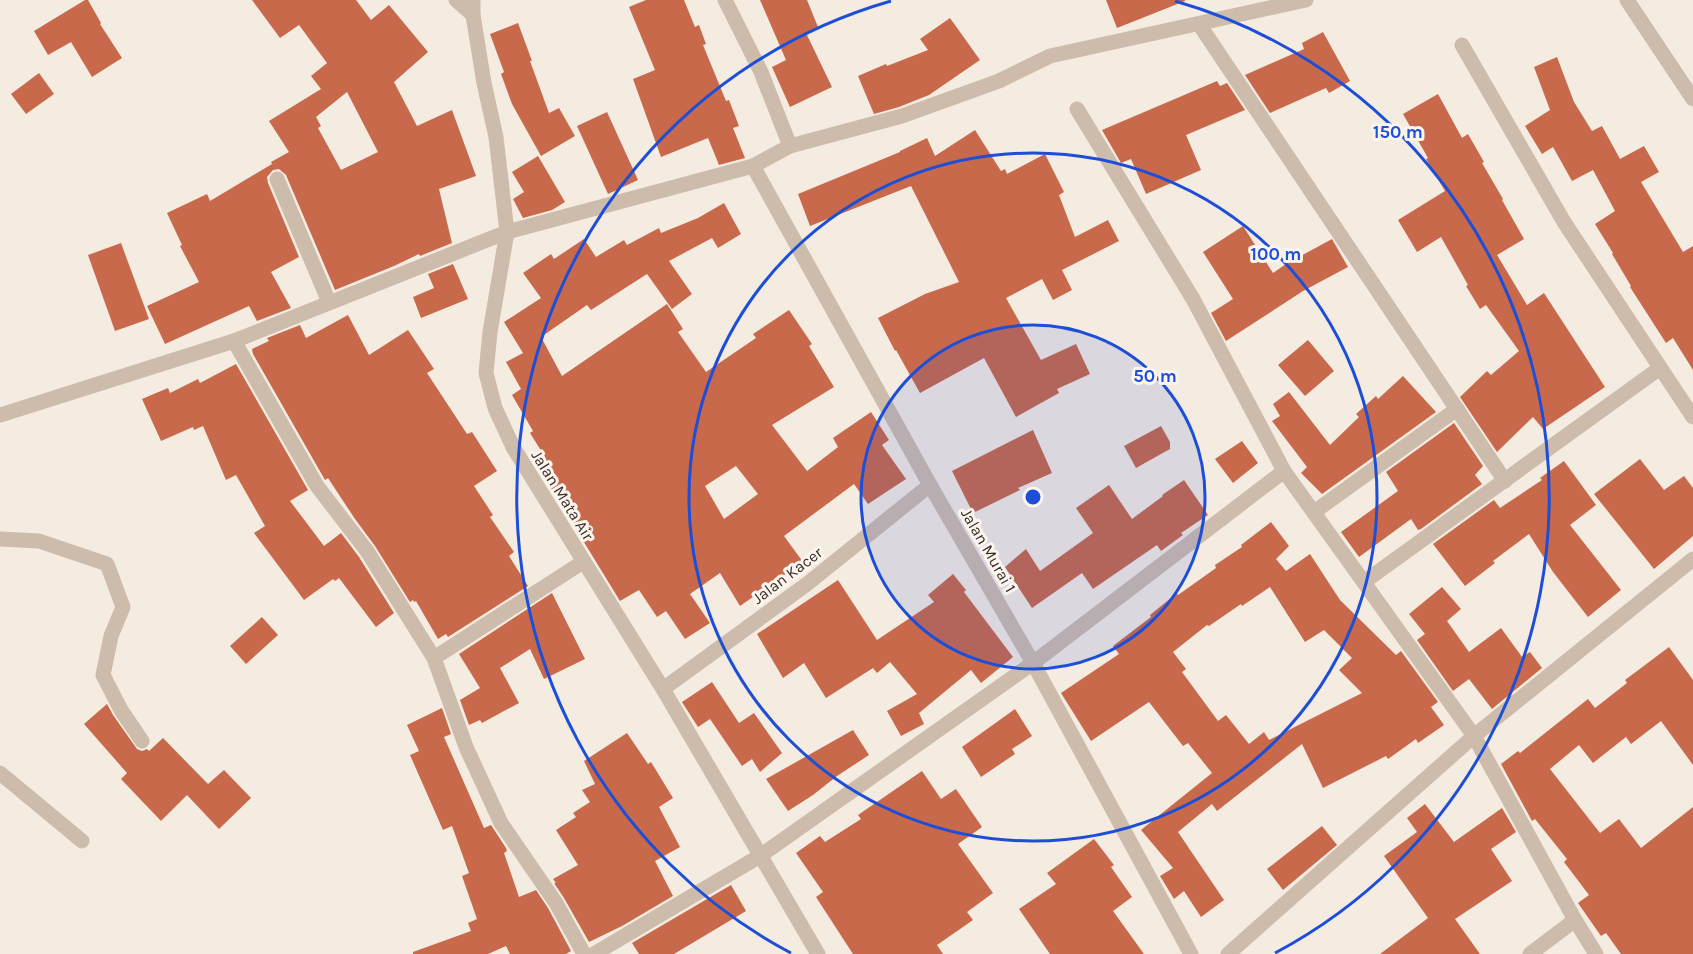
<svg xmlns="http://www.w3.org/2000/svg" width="1693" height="954" font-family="Karla,sans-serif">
  <rect width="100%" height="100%" fill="#f4ebe1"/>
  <g fill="#c8694b" fill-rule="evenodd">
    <polygon points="85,0 88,0 101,23 100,24 122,58 92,77 71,42 48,55 34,31"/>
    <path d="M252,0H356L371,20L389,5L428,52L394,82L417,126L452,110L476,176L439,189L452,243L420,256L419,254L394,266L335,290L286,175L279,169L273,170L267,177L268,183L299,257L271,272L291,308L257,321L249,306L165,344L147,306L199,282L180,246L182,245L167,213L207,194L210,201L272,164L271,162L289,152L269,121L321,89L311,76L327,63L299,25L280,38ZM347,92L378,152L341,170L318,128L321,126L316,117Z"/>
    <polygon points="646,0 684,0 695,27 699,25 706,44 703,45 726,101 729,100 739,126 733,128 745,158 719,165 708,138 661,157 633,79 655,70 629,7"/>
    <polygon points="760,0 807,0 818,27 806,33 832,87 790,107 772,67 786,60"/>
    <polygon points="1106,0 1185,0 1185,1 1117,28"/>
    <polygon points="950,18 980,60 929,95 899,107 874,114 858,76 886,64 887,66 928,50 920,39"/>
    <polygon points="518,23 532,61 530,61 549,113 559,108 575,136 541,156 512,104 501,74 504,72 490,34"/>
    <polygon points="1323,32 1350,81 1329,93 1326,88 1270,113 1245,75 1304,49 1302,43"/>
    <polygon points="1557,57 1574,102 1592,131 1602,126 1620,159 1644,146 1659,172 1641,182 1683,252 1693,246 1693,370 1673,338 1666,343 1630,287 1631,286 1612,254 1613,253 1595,224 1615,211 1593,170 1572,181 1553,147 1542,154 1525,126 1550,110 1534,67"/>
    <polygon points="39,73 54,94 26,114 11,94"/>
    <polygon points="1217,81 1220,86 1227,83 1245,110 1186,135 1201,170 1146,194 1131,159 1121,163 1102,130"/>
    <polygon points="1438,94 1462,138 1468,134 1484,162 1482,163 1503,199 1502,200 1524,239 1497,255 1527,305 1544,293 1605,387 1543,429 1533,417 1497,452 1460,397 1487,371 1491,375 1519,351 1486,305 1480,309 1466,286 1468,285 1441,237 1417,252 1398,220 1445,191 1426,159 1428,158 1403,114"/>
    <polygon points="607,112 638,180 608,194 577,126"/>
    <polygon points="975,130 1001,171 1005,169 1007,174 1045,154 1064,192 1059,195 1075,237 1108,220 1119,241 1062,270 1072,290 1053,300 1042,279 1006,298 1041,360 1076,344 1090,374 1057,389 1059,393 1016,417 984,358 920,393 896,350 895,351 878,318 925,294 959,282 911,186 810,226 798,194 900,152 900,151 927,138 935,156"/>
    <polygon points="538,156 565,202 552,210 523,218 513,199 524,192 512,172"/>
    <path d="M724,203L741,234L718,248L712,238L669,261L692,294L672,309L647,274L591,310L587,305L541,337L562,376L667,304L683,329L678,332L706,372L756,338L753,334L789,310L812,344L809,346L834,387L772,425L807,471L838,447L833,438L871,412L889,440L882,445L906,479L868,504L854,484L784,536L803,562L740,606L720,573L690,594L710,623L685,639L666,611L657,617L639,590L620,601L535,462L545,457L530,433L533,431L512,395L521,389L506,362L523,353L504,322L541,298L523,273L551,254L554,259L584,239L596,257L624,240L627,245L659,228L661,233L698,218ZM736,466L758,494L724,519L705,486Z"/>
    <polygon points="1243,226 1273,273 1296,257 1297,258 1332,239 1348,267 1303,291 1226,341 1211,313 1233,299 1203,252"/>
    <polygon points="121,243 149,319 115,331 88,255"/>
    <polygon points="453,264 468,299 421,318 413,297 434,288 428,274"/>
    <polygon points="348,315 369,355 408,330 434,369 427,373 467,434 472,432 497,471 474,486 493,515 490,517 514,552 509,556 528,586 448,637 446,634 438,639 416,601 414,602 413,600 410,602 375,546 355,519 328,478 325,480 253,354 252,349 269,341 267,338 300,325 306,338"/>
    <polygon points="1308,340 1334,371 1305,396 1278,365"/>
    <polygon points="236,364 308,490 290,501 324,546 341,533 359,557 394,613 376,627 339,578 335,581 333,579 304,600 254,533 265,526 236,475 226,480 203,426 194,430 193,427 161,441 142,399 168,388 170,393 198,379 200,383"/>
    <polygon points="1403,376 1436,412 1322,494 1301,473 1307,467 1272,421 1280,416 1273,404 1289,392 1330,445 1359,417 1356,414 1376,396 1378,399"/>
    <polygon points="1454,423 1483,466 1475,475 1482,484 1421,529 1418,530 1411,519 1359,557 1341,532 1398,491 1386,472"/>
    <polygon points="1161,426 1170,442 1170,449 1136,468 1124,446"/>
    <polygon points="1033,430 1052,473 1018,488 1020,490 973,513 952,471"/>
    <polygon points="1242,441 1258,463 1233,483 1215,459"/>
    <polygon points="1640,459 1664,490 1684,476 1693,488 1693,536 1654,569 1594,494"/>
    <polygon points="1564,461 1596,505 1570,525 1621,590 1588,617 1553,572 1529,534 1493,561 1495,563 1465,586 1433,544 1494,500 1500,508 1542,480 1540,478"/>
    <polygon points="1184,480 1208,515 1181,533 1183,535 1161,551 1157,545 1093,589 1082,573 1032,608 1005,567 1026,549 1040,571 1093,533 1076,508 1109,485 1132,519 1163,496 1162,495"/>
    <path d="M1271,522L1289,546L1276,559L1286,571L1310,554L1340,600L1396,655L1401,651L1438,702L1431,707L1444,725L1418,743L1416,739L1388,759L1386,756L1323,788L1302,744L1217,811L1212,804L1178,832L1224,900L1201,917L1184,891L1174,899L1160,876L1173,868L1141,830L1212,773L1188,743L1183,746L1149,702L1091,741L1061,693L1119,654L1113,646L1151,617L1150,615L1177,593L1178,595L1216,568L1215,565L1242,547L1241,545ZM1270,587L1305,642L1324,630L1352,658L1339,670L1362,693L1269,740L1264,732L1249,744L1226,715L1218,721L1182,672L1186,669L1173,652L1207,625L1209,626L1241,604L1242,606Z"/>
    <polygon points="953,574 966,590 964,592 1013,657 981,683 971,670 919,713 924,724 901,736 887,711 917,694 890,662 877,673 873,668 826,698 804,663 783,678 757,634 838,580 877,640 934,602 928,595"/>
    <polygon points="1442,587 1461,609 1447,621 1469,652 1501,628 1522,657 1530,652 1542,668 1492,709 1469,679 1453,691 1417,640 1425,634 1409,614"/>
    <polygon points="552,593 585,659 544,679 530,649 500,668 519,703 482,723 480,720 469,725 460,700 480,688 459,654"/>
    <polygon points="262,617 278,635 246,664 230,646"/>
    <polygon points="1669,647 1693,680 1693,765 1661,721 1631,744 1626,737 1593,763 1579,745 1550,769 1600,833 1619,819 1641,848 1693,807 1693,954 1621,954 1606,933 1601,936 1578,903 1589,895 1564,862 1567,859 1535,819 1532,821 1501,764 1518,751 1520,753 1588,699 1595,708 1627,683 1625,680"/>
    <polygon points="712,682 739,723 754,713 782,753 760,772 752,759 742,766 710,719 698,727 682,702"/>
    <polygon points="107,704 113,715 137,749 142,751 147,749 149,751 163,738 208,784 224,770 251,798 219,829 187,795 161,821 121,779 127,773 84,724"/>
    <polygon points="442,708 451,734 444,737 484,828 491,825 506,848 507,851 504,853 519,897 536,890 548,908 571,951 566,954 510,954 506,946 488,954 413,954 413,952 471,931 468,923 477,919 462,876 469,873 452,826 443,830 410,755 419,751 407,725"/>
    <polygon points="1015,709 1032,736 1012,749 1015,754 981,777 962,747"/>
    <polygon points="853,730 869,755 837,776 813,795 788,811 766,779"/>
    <polygon points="627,733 648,764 651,762 673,798 659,807 680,847 655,861 673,896 622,926 589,942 564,898 554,883 556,883 553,879 578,865 556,830 576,817 573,813 590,802 582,790 595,784 584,761"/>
    <polygon points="922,771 941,799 956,789 982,827 958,844 993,893 967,912 973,920 937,945 943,954 853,954 816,897 823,892 796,853 820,836 825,842 861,819 858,815"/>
    <polygon points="1425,804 1454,842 1502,808 1516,832 1491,849 1512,881 1455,919 1480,954 1380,954 1428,918 1384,856 1417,832 1407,818"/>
    <polygon points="1322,826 1337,845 1283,890 1267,869"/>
    <polygon points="1094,839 1114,865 1111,867 1132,897 1113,911 1144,954 1050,954 1019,909 1056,884 1047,873"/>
    <polygon points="731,885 746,911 674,954 639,954 632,943"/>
  </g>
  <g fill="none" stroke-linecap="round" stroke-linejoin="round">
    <g stroke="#cdbbac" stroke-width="15">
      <polyline points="456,0 473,15"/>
      <polyline points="473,0 473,15 484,83 496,137 507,232 490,332 486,373 495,408 513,447 663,689 818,954"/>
      <polyline points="725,0 761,72 790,146"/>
      <polyline points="1627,0 1693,99"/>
      <polyline points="1199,24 1505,481"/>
      <polyline points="1462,45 1564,222 1693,417"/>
      <polyline points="1077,109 1193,299 1284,471 1474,736 1575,920 1596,954"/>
      <polyline points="753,166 930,485 1033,663 1191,954"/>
      <polyline points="277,179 329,302"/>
      <polyline points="234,341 317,486 367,551 434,658"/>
      <polyline points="0,415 234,341 507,232 753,166 790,146 902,116 999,81 1050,56 1306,0"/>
      <polyline points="1314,512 1457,409"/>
      <polyline points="0,539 39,541 107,564 123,607 111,636 103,675 121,710 142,741"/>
      <polyline points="583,562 434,658 466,747 501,823 556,903 584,954"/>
      <polyline points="1364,582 1660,368"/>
      <polyline points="663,689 807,584 930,485"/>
      <polyline points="0,773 82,841"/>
      <polyline points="594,954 760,856 1033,663 1284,471"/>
      <polyline points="1228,954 1474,736 1693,559"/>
      <polyline points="1530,954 1575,920"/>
    </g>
  </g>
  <circle cx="1033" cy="497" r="172" fill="#1d4ed8" fill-opacity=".12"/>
  <g fill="none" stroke="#1d4ed8" stroke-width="3">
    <circle cx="1033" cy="497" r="172"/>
    <circle cx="1033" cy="497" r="344"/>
    <path d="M791 953A516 516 0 0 1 891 1M1175 1A516 516 0 0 1 1275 953"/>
  </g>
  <g text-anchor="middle" stroke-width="6" stroke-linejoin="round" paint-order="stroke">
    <g font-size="16" fill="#3b302b" stroke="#fbf5ee">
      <text transform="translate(563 495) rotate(58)" y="6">Jalan Mata Air</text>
      <text transform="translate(989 550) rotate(60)" y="6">Jalan Murai 1</text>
      <text transform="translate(787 575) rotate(-37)" y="6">Jalan Kacer</text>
    </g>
  </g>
  <circle cx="1033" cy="497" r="9" fill="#1d4ed8" stroke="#fbf5ee" stroke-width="3"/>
  <g font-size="18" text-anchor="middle" font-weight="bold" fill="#1d4ed8" stroke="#fbf5ee" stroke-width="6" stroke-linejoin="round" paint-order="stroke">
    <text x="1398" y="138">150 m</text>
    <text x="1276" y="260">100 m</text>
    <text x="1155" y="382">50 m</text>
  </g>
</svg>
